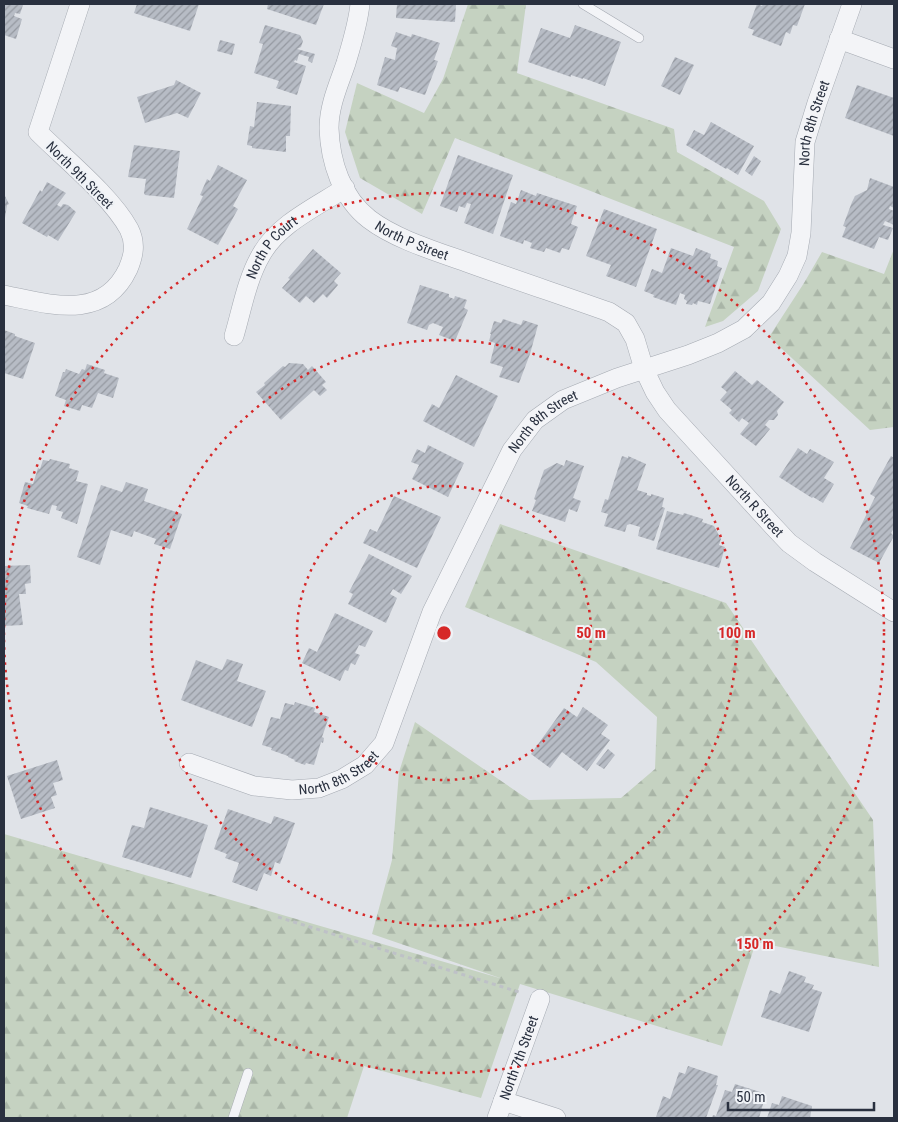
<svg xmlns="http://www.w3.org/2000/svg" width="898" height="1122" font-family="'Roboto Condensed',sans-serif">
  <defs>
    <pattern id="forest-firs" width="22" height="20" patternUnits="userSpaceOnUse" patternTransform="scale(1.25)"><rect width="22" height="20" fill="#c5d2c1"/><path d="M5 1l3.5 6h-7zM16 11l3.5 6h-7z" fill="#a9b5a7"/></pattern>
    <pattern id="building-hatch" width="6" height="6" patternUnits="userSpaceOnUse" patternTransform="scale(1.25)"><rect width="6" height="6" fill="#b7bcc5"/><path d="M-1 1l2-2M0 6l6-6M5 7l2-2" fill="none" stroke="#9599a1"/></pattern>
  </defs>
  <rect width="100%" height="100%" fill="#e0e3e8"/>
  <g fill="url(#forest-firs)">
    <polygon points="468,4 526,4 517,73 674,129 677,152 764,201 781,229 758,291 723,321 705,327 734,247 455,138 422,214 360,178 345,132 357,83 424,113 443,79"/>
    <polygon points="894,249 894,427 870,430 769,337 804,283 822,252 884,274"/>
    <polygon points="500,524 726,603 873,820 879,967 756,942 722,1046 520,984 481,1098 364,1066 347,1118 4,1118 4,834 503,979 372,934 392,860 399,772 415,722 529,800 621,798 655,769 657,717 596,662 465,607"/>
  </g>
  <g fill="url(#building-hatch)">
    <polygon points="4,4 23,5 20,14 15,13 14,16 22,19 16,39 4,35"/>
    <polygon points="137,4 199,4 190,31 134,13"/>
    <polygon points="268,4 324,4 316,25 267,9"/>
    <polygon points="397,4 456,4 455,22 396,18"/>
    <polygon points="757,4 762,6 763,4 805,4 797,26 793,25 790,34 786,32 781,46 752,35 754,30 748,28"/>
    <polygon points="265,25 300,35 303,41 301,47 297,49 315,54 312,63 308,61 309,57 299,54 297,61 295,60 294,62 306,66 297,95 276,88 279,81 254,73 263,44 259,43"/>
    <polygon points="575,25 621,42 605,86 583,78 583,79 571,75 571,77 528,62 541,28 570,38"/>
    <polygon points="396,32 411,37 412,34 440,43 434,60 438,61 425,95 400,87 398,92 377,85 385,57 395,60 397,48 391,46"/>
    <polygon points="220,40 235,44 232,55 217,51"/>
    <polygon points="675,57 694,65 680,95 661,86"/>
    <polygon points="176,80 201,93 188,118 177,113 145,123 137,97 174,85"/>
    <polygon points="857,85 894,98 894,136 845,118"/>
    <polygon points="257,102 291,106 290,136 286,136 286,152 252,148 252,146 247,145 250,126 254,127"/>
    <polygon points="711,122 754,146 738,175 727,168 726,169 686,145 694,130 704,135"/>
    <polygon points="134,145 180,151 174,198 145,195 144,193 146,179 128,177"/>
    <polygon points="458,155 513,175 493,234 464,223 471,204 467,203 465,208 459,206 457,212 440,206"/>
    <polygon points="754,156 761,161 752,176 745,171"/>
    <polygon points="218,165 247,180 233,206 238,209 218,245 187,229 203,196 200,195 207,179 210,181"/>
    <polygon points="870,178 894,187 894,208 890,206 889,209 894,211 894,225 885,221 883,225 893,228 888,240 879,237 874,249 842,237 846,227 843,226 852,202 855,196 867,190"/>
    <polygon points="47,182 66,193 57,205 61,207 63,204 68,205 76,212 58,241 48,235 47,237 22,223 40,190 42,192"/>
    <polygon points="521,190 536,196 537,193 577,206 571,224 578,227 569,250 562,248 560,253 546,248 544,252 530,248 532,243 524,240 523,244 500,236 511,202 516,204"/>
    <polygon points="4,194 9,204 7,205 5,218"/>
    <polygon points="604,209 657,229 636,287 606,276 611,265 586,256"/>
    <polygon points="671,248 693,256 696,248 711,254 710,258 718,261 717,266 722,268 710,304 698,301 697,305 693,303 692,305 686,304 687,301 684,299 685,295 680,293 676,305 653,297 654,295 644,291 652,269 662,273"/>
    <polygon points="313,249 341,273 334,281 338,285 327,298 323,294 314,303 306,296 300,303 282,288 290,279 288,278"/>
    <polygon points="420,285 449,294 449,297 454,299 455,296 467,300 464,308 468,310 455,341 439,335 443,327 433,323 429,325 427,330 407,323"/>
    <polygon points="503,319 521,325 523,320 538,325 530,354 519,383 499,377 503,367 490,363 495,343 489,341 491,334 490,334 494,321 501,323"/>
    <polygon points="4,330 15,334 15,336 35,343 23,379 4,373"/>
    <polygon points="289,363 303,364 308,370 312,366 326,382 322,385 327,390 320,396 314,390 281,420 256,392 265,385 264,383 283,366 285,367"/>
    <polygon points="87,364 105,370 104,373 119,378 113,398 98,393 92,408 82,405 80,411 64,406 66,400 55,396 63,372 65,372 66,369 79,374 82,369 85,370"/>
    <polygon points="735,371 752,385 757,380 784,402 777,411 778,415 774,420 769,420 765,425 770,429 756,446 740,434 749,423 742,418 739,422 729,413 732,410 720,400 727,392 721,387"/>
    <polygon points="456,375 498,396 474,447 423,421 432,404 439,408"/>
    <polygon points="428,445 464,463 448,497 412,479 419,465 411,462 417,449 425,453"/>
    <polygon points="798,448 807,454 810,449 834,462 824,478 834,484 823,503 813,497 812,498 779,477"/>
    <polygon points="622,456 628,458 628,456 646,464 637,490 647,493 647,495 651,496 651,494 664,498 662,507 665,508 654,541 638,536 640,527 630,524 627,525 625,532 604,526 608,514 601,512 605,499 608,500"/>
    <polygon points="891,456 894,458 894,528 891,533 894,536 879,563 850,548 875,497 870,494"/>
    <polygon points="50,459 70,464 69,468 79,471 76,481 88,484 77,524 61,518 63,512 56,510 57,506 52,505 49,514 27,508 28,506 19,503 25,482 33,484 38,468 40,469 43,460 49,461"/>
    <polygon points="566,460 584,466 573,498 581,501 577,512 569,509 565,522 532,511 536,500 534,499 544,470 557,463 564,466"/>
    <polygon points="126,482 148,489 144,501 182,514 170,549 154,544 156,539 134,531 132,537 111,530 100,565 77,557 101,485 122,492"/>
    <polygon points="394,496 441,517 417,568 363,543 370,529 377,532"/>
    <polygon points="667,511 683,515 684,513 703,519 702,522 714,526 721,539 719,545 725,547 719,568 656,549"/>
    <polygon points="369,554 412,576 401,594 393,589 390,594 397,598 386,623 348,604 353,594 349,592"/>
    <polygon points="30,565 31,583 25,584 26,594 19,594 23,625 4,626 4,566"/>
    <polygon points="335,613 373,631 365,647 359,645 355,653 360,655 355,665 351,663 348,671 345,670 340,681 302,663 309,648 317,652"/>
    <polygon points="227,659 243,664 237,681 266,691 252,727 181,700 196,660 222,670"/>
    <polygon points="295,702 315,708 314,712 329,717 322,737 324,738 323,743 321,742 314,765 306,763 305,765 294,761 295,760 288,757 288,756 271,750 272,748 262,745 271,717 280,719 285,703 294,705"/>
    <polygon points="583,707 608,725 601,734 610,740 587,771 562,752 550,768 531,754 564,708 577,717"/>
    <polygon points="608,749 615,755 604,769 596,764"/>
    <polygon points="57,760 63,780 53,783 57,795 51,797 55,808 21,819 7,776"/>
    <polygon points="150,807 208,825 191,878 122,857 132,825 144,828"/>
    <polygon points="228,809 271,824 274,816 295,823 280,864 275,862 271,876 264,873 257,891 232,882 239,863 225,858 227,854 214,849"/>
    <polygon points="789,971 806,977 804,982 814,985 812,989 822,992 809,1032 761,1017 770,990 780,994"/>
    <polygon points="688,1066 718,1076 716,1085 718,1085 706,1118 656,1117 663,1096 670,1099 679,1072 685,1074"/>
    <polygon points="735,1084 766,1094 759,1118 712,1118 713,1115 716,1116 725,1090 732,1092"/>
    <polygon points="782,1096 812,1106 810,1118 767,1118 772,1103 779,1105"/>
  </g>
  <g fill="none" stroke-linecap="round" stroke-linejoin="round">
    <g stroke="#a5aab2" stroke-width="10">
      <g id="service">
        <polyline points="583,4 639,38"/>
        <polyline points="233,1118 248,1073"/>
      </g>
    </g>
    <g stroke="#a5aab2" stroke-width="20">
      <g id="minor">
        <path id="s1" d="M360,4C358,24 352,43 346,63C339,84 329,105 329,128C330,162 342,198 369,219C395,239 435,251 466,262C513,279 561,295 609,312L626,323L635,339L644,369L655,392L667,410L773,526L789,543L815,562L894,612"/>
        <polyline points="839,39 894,59"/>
        <path d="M4,295C49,304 103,322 128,269C134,255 136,243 129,229C111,196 65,159 38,132L80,4"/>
        <path id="s2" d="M234,336C242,309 247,279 261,255C278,224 316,207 345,188"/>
        <path id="s3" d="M189,763L254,786L292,790L319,788L342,779L365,765L384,743L432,612L512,450L535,420L563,400L617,378L688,355L718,343L744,329L771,303L788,276L797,256L801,233L805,142L817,103L852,4"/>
        <polyline points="503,1101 556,1118"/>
        <path id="s4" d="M497,1118L540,999"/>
      </g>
    </g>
    <polyline stroke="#bec1c7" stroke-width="3" stroke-dasharray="4 4" stroke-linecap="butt" points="278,917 522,993"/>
    <use href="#service" stroke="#f3f4f7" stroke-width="9"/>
    <use href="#minor" stroke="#f3f4f7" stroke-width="19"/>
  </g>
  <g fill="none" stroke="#d62828" stroke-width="2.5" stroke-dasharray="2.5 5">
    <circle cx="444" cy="633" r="147"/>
    <circle cx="444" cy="633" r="293"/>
    <circle cx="444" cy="633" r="440"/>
  </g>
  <g text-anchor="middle" stroke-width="4" stroke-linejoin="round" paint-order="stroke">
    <g font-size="14" fill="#29303f" stroke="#eff2f6">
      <text dy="5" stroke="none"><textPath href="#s3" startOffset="1028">North 8th Street</textPath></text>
      <text transform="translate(80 175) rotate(45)" y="5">North 9th Street</text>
      <text dy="5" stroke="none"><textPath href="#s1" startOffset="279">North P Street</textPath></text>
      <text dy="5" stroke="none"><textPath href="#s2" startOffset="98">North P Court</textPath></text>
      <text dy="5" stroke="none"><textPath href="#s3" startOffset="578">North 8th Street</textPath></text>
      <text dy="5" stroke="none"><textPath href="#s1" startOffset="736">North R Street</textPath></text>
      <text dy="5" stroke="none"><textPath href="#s3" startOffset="158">North 8th Street</textPath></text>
      <text dy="5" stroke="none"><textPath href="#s4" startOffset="64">North 7th Street</textPath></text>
    </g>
  </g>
  <circle cx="444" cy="633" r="8" fill="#d62828" stroke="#eff2f6" stroke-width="2.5"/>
  <g font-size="15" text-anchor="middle" font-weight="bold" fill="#d62828" stroke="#eff2f6" stroke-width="4" stroke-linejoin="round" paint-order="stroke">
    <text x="591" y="638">50 m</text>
    <text x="737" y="638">100 m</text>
    <text x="755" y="949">150 m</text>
  </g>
  <rect width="898" height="1122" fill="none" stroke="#29303f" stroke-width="10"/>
  <path d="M728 1102v8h146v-8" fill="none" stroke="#29303f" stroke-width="2.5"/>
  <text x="736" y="1102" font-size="15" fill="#29303f" stroke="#eff2f6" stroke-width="4" paint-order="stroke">50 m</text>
</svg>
